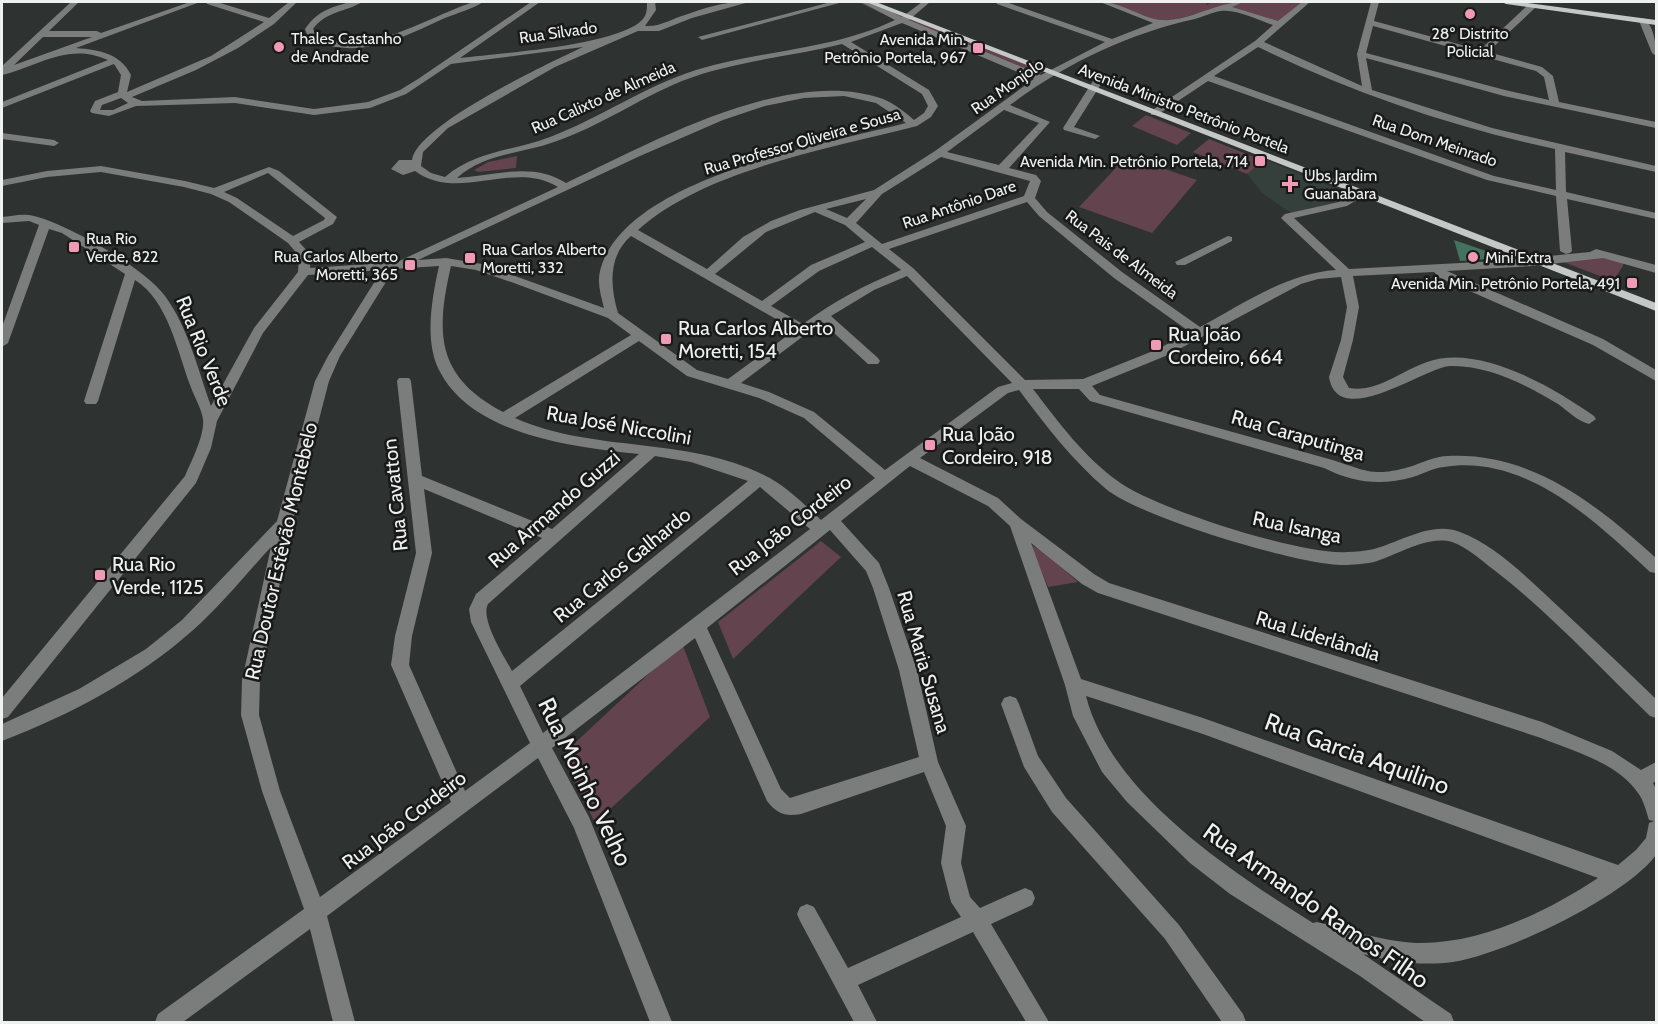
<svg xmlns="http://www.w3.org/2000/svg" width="1658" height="1024" font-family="Cabin,sans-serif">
  <rect width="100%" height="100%" fill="#2e3230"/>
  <polygon fill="#353f3b" points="1266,160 1352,195 1341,203 1291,213 1262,193 1247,174"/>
  <g fill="#63434d">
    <polygon points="858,2 870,2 1045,70 1037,76 898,21"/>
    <polygon points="1104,2 1206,2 1207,5 1211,2 1306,2 1280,25 1269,20 1220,8 1161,23"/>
    <polygon points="1146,115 1191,133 1177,145 1132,126"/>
    <polygon points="1209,139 1264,161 1247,174 1193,152"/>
    <polygon points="517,156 516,168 478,172 474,170 488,162"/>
    <polygon points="1127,156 1197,180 1152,233 1079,207"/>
    <polygon points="1577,256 1624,259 1623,266 1613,281 1558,260"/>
    <polygon points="821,541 841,557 733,659 718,622"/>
    <polygon points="1030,544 1045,553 1078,582 1048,587"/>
    <polygon points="682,643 710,717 595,823 562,755"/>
  </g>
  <polygon fill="#447160" points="1454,240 1486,251 1488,259 1460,261"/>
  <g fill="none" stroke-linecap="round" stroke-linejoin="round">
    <g fill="#7b7c7c" fill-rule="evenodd">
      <path d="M71,2H79L49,31H97L101,33L190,2H200L76,48C99,50 120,53 131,75L127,92L211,56L264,22L207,4L206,2H217L269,18L289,2H297L274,24L238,48L196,70L132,97L142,101L235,97L314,109L368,102L400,90L418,79L531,2H540L460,58C502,53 610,46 640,22C647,16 647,10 647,2H655L656,10L645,26C660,27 671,19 685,15C704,8 730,0 749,2L692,18L659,31H638L555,67L448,128L423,152L421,166L431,173L445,177C476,150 514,151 550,137C600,118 645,86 696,70C761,50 833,50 895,20L861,2H871L902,17L922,2H930L909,20L1041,75L1105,42L997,4L996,2H1006L1112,39L1153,23L1100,2C1123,2 1142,19 1162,20C1187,22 1217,2 1243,2L1232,7L1278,21L1302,2H1310L1264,42L1362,86L1357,54L1371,2H1379L1374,21L1480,50L1529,4H1535V8L1488,52L1542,67L1553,76L1559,102L1656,122V128L1504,96L1366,58L1372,90L1492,128L1656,166V172L1565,152L1566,192L1656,213V219L1567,199L1572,251L1570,253L1566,254L1560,251L1556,196L1487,180L1208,81L1157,115H1151V111L1255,41L1273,25C1258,20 1237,9 1221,11C1212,12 1203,17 1195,19C1127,34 1065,64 1010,105L1050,122L1009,168L1036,175L1041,181L1035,198L1047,212L1122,272L1200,327C1243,304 1287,273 1336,270L1281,218L1285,214L1339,202L1361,190L1366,193L1365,195L1347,206L1294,218L1349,269L1497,261L1590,252L1596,249L1656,265V273L1603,258L1533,266L1447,271L1603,339L1656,370V381L1593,345L1440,278L1434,272L1353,276L1359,307L1353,340L1343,377L1349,388C1376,393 1401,371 1427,362C1478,343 1553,387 1594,416L1596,419L1589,424C1577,421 1568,411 1558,404C1527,385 1488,365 1450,366C1423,368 1338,431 1329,377L1341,340L1347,307L1341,277L1318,279L1301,284L1168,355L1092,386L1100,395L1329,459C1363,469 1371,478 1409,467C1422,463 1435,456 1448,456C1533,452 1597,505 1656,558V573L1650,572C1595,521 1526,454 1444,467C1433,468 1423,474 1413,477C1381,486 1354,483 1324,468L1090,401L1079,389H1033C1059,423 1084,457 1119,482C1154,508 1303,556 1347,552C1355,552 1365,551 1374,549C1401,542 1431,521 1460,532C1496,545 1533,583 1561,609C1593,639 1625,669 1656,699V718L1650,716C1599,667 1550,613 1494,570C1482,561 1467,547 1452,542C1427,535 1398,555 1374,562C1365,564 1352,565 1343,565C1298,565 1140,517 1106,489C1072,460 1046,426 1019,390L1008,393L920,458L998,498L1021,519L1094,574L1109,583L1542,722L1612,751L1641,770L1656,762V781L1653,783L1656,789V855C1625,897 1505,954 1453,962C1422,966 1392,962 1363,954L1451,1014L1454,1022H1425L1360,976L1230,894L1190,863L1127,802L1102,772L1073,716L1065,685L1010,526L988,506L910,466L841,521L879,563L889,588L917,670L938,762L966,826L961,863L970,897L980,908L1025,888L1032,891L1035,898L1032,905L991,924L1049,1022H1026L973,932L858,985L877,1022H854L800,921L797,914L800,907L807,904L814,907L848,968L961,917L951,902L941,863L946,826L924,772L801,814C786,817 777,814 767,801L695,638L552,748L589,817L672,1022H650L574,828L538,758L327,916L355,1022H333L310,929L183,1022H155L158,1014L304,909L262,791L241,715L242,680L271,547C245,575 221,606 192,631C138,679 70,715 2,741V724L79,689L146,649L182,620L277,521L315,381L328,356L382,270L308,275L263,333L217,421L211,448L196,483L8,717L2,719V698L185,476C191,462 205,435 203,419C201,408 194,396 190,385C177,350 168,301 135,280L98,401L96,404H86L84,401L125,274L62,233L49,229L8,343L2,347V327L39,225L29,221L2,223V217C11,216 24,213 34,216C67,224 145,268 165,296C188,327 198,370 211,406L254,328L298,272L299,256L288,243L229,202L211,194L184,187L101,172L47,177L2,186V180L47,171L101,166L185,181L214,188L269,167L279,171L337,217L333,224L299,242L311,255L310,268L397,262L558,187C514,159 459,203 415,171L403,175L391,169L399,160H412C417,125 549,63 583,47L451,64L406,94L370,108L314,115L235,103L136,106L109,116L92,113L90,111L95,101L118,92L121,75L114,64L2,108V102L108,60C67,42 40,66 2,75V66ZM902,23L1034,79L935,151L874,190L800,210L771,221L743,237L707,269L638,230C706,169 829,149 917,126L931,117L938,106L929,90L851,42ZM1373,26L1536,71L1544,77L1549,100L1505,90L1366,53ZM43,37H92L14,65ZM842,44L922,94L928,106L924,113L914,120C905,112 895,104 883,99C789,65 651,143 566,183C532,161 494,176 457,178C484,153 521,154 554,142C599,127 638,99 682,81C733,61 790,57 842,44ZM1258,47C1353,93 1452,127 1555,149L1556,190L1494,176L1214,76ZM844,96L876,103L906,123C825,144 623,178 600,271C597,283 601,296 604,308L482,264L446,258L418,260L640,156L723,120L765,106L804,98ZM121,98L128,103L113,110H100L102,105ZM1004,110L1039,123L999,165L947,152ZM941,157L1030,181L1024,196L882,244L856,223L882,194ZM268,173L325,218L324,220L293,236L237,198L224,192ZM866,199L847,218L826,209ZM1027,202L1039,216L1114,278L1190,332L1158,349L1083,379L1025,380L913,268L889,249ZM815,212L845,225L865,242L811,265L762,301L715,274L766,232ZM631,236L795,330L728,379L697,370L618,313C610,286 608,256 631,236ZM872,247L901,270C865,285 834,301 803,324L771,306L819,271ZM439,266C432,298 424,340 439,370C472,436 575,447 639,454L552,529L422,476L411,381L409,378H399L397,381L416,553L395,636L391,665L451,802L320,897L280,791L259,715L260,680L292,524L329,381L340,356L394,269ZM451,266L476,270L514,283L608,318L631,335L503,412C437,377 435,335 451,266ZM907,276L1012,383L998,387L885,470L814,412L769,392L741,383L822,322L868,364H878L880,361L878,358L831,316L874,290ZM639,341L687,376L759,398L804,418L875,478L821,520C804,504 785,485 764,475C685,436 594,453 515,418ZM655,456L691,462L748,481L512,671C504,656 480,619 488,604ZM760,487L810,529L543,733L520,686ZM424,489L542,538L476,594L469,609L471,622L530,743L465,791L409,665L412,636L432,553ZM830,530L866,571L873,588L899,670L919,757L790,798L781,789L707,628ZM1031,543L1082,584L1098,593L1541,738C1573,751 1618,763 1638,793C1644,801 1646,811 1649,820L1654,821L1649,823L1646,838L1636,850L1618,865L1203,718L1081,679ZM1086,696L1203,734L1598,878C1546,912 1480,945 1415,943C1382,941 1349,930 1317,922L1313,923C1232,872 1111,794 1086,696Z"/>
      <path d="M350,2H362C346,12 326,11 313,29L316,35C369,58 423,19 473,2H483C473,9 457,13 445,18C399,39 359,61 309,39L305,29C316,12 331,7 350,2Z"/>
      <polygon points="831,2 843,2 702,40 698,37"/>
      <path d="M1643,18C1654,25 1656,44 1656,56L1652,53L1639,21Z"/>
      <polygon points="1098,78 1103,81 1074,127 1100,136 1095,139 1064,130 1063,128 1093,81"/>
      <polygon points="2,133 54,140 59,143 54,146 2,139"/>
      <polygon points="1228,236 1232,237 1232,241 1185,265 1177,265 1175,262"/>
      <polygon points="1010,696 1016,698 1019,704 1038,756 1066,798 1179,925 1243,1014 1246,1022 1222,1022 1165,939 1052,812 1024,767 1001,704 1004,698"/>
    </g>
    <g fill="#c4c8c6" fill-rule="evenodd">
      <polygon points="866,2 876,2 1656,303 1656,311"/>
      <polygon points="1502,2 1520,2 1656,20 1656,25 1506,4"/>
    </g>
  </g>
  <g fill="#f09ab6" stroke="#181918" stroke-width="2">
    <circle cx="1470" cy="14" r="6"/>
    <circle cx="279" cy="47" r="6"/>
    <rect x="972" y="42" width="12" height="12" rx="3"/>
    <rect x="1254" y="155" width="12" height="12" rx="3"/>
    <path d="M1287 175h6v6h6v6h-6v6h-6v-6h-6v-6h6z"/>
    <rect x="68" y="241" width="12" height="12" rx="3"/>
    <circle cx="1473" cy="257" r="6"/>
    <rect x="464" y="252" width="12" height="12" rx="3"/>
    <rect x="404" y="259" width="12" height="12" rx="3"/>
    <rect x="1626" y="277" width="12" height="12" rx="3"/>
    <rect x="660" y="333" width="12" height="12" rx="3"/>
    <rect x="1150" y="339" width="12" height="12" rx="3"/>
    <rect x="924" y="439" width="12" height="12" rx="3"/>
    <rect x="94" y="569" width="12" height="12" rx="3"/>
  </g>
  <g text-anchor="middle" stroke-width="5" stroke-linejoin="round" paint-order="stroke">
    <g font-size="16" fill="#eef1f0" stroke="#181918">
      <text transform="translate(558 32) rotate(-8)" y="6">Rua Silvado</text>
      <text transform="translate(1007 86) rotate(-35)" y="6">Rua Monjolo</text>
      <text transform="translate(603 97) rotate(-24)" y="6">Rua Calixto de Almeida</text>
      <text transform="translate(1184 108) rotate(21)" y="6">Avenida Ministro Petrônio Portela</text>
      <text transform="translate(1435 140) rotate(19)" y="6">Rua Dom Meinrado</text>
      <text transform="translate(802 141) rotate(-16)" y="6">Rua Professor Oliveira e Sousa</text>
      <text transform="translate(959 204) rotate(-19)" y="6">Rua Antônio Dare</text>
      <text transform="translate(1122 254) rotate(37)" y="6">Rua Pais de Almeida</text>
    </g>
    <g font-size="16" fill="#eef1f0" stroke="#181918" text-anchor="start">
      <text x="1470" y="39" text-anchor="middle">28º Distrito<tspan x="1470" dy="18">Policial</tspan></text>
      <text x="291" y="44">Thales Castanho<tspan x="291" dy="18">de Andrade</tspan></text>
      <text x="966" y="45" text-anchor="end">Avenida Min.<tspan x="966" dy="18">Petrônio Portela, 967</tspan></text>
      <text x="1248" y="167" text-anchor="end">Avenida Min. Petrônio Portela, 714</text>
      <text x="1304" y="181">Ubs Jardim<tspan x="1304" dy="18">Guanabara</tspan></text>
      <text x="86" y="244">Rua Rio<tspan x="86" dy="18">Verde, 822</tspan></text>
      <text x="482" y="255">Rua Carlos Alberto<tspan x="482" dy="18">Moretti, 332</tspan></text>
      <text x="398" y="262" text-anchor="end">Rua Carlos Alberto<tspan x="398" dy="18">Moretti, 365</tspan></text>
      <text x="1485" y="263">Mini Extra</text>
      <text x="1620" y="289" text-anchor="end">Avenida Min. Petrônio Portela, 491</text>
    </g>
    <g font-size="20" fill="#eef1f0" stroke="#181918" text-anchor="start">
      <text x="678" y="335">Rua Carlos Alberto<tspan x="678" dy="23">Moretti, 154</tspan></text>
      <text x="1168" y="341">Rua João<tspan x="1168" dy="23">Cordeiro, 664</tspan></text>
      <text x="942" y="441">Rua João<tspan x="942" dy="23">Cordeiro, 918</tspan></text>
      <text x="112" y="571">Rua Rio<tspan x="112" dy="23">Verde, 1125</tspan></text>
    </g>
    <g font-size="20" fill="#eef1f0" stroke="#181918">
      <text transform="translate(204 351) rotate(68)" y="7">Rua Rio Verde</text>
      <text transform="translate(619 425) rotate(10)" y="7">Rua José Niccolini</text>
      <text transform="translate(1298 435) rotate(16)" y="7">Rua Caraputinga</text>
      <text transform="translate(395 495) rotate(-96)" y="7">Rua Cavatton</text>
      <text transform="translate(554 509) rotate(-41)" y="7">Rua Armando Guzzi</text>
      <text transform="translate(790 525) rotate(-38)" y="7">Rua João Cordeiro</text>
      <text transform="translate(1297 527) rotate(12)" y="7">Rua Isanga</text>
      <text transform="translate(281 551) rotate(-77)" y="7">Rua Doutor Estêvão Montebelo</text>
      <text transform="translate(622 565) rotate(-39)" y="7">Rua Carlos Galhardo</text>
      <text transform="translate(1318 636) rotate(17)" y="7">Rua Liderlândia</text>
      <text transform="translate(924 662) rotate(74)" y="7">Rua Maria Susana</text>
      <text transform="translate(404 820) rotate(-37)" y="7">Rua João Cordeiro</text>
    </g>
    <g font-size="24" fill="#eef1f0" stroke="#181918">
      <text transform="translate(1357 754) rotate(20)" y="8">Rua Garcia Aquilino</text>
      <text transform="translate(585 782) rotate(64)" y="8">Rua Moinho Velho</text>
      <text transform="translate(1316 906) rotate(35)" y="8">Rua Armando Ramos Filho</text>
    </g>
  </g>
  <rect width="1658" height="1024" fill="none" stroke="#eef1f0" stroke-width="6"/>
</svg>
